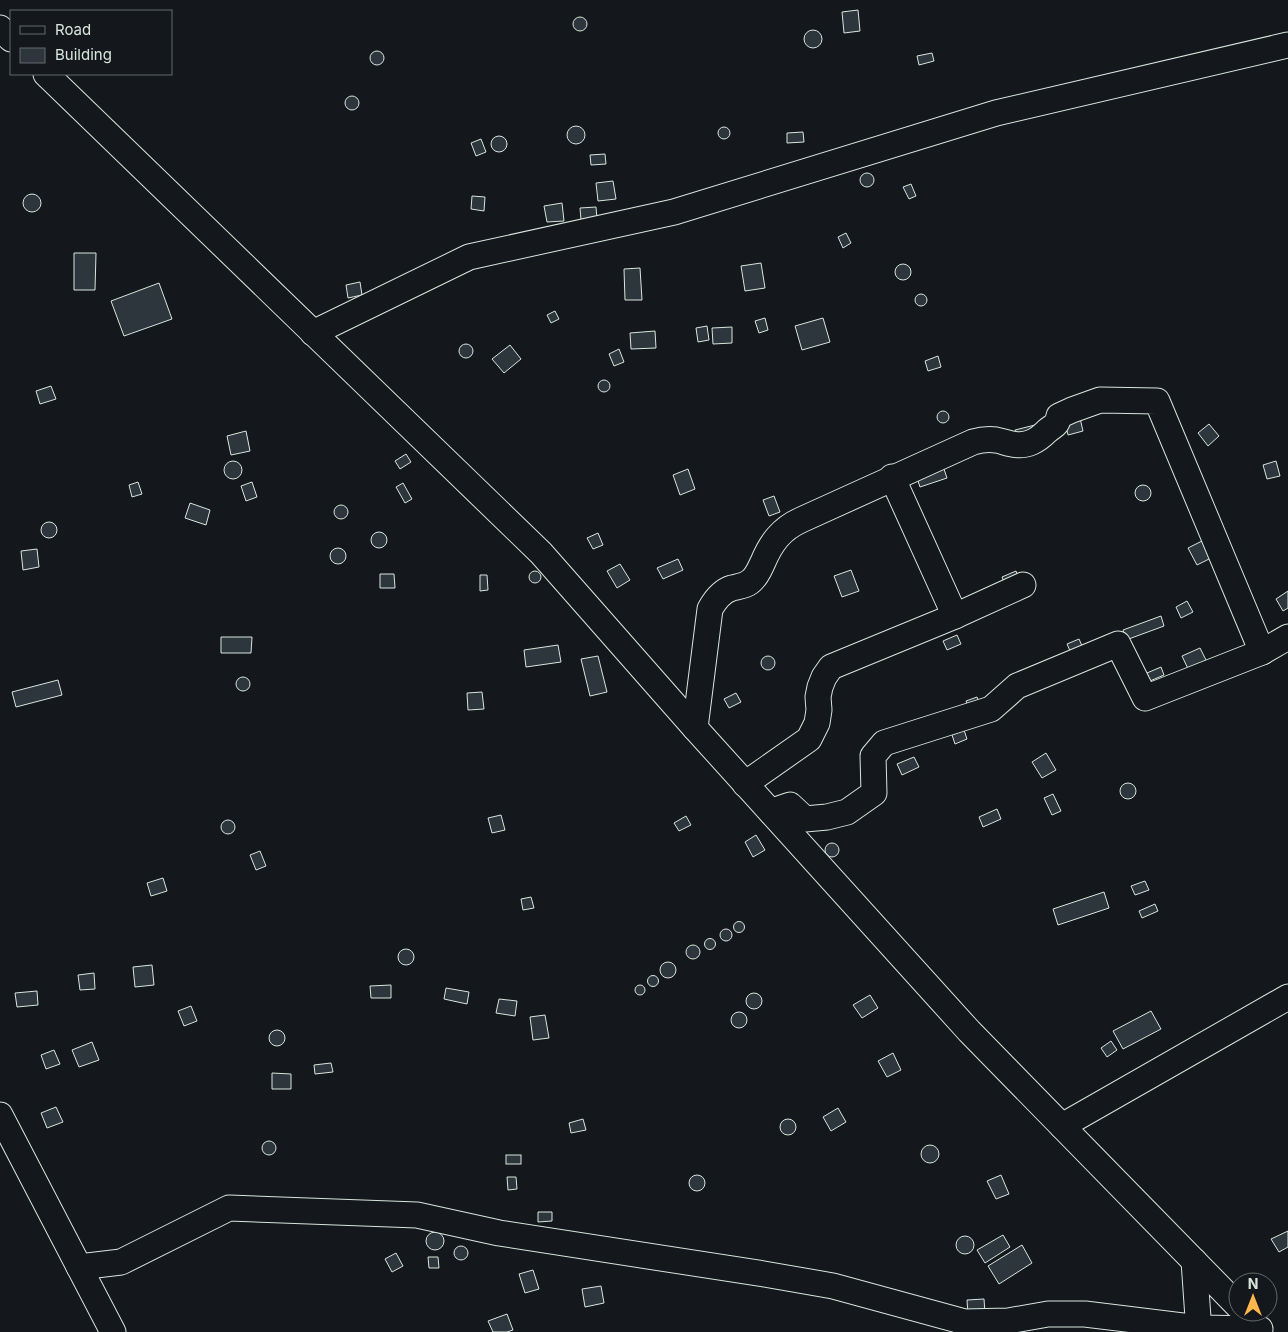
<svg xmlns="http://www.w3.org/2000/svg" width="1288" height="1332" font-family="Inter,sans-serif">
  <rect width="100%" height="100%" fill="#14181c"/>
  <g fill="#2c363c" stroke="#d8e6dc">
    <polygon points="858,10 860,31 844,33 842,12"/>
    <circle cx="580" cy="24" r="7"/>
    <circle cx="813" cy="39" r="9"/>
    <circle cx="377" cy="58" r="7"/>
    <polygon points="932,53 934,61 919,65 917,56"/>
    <circle cx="352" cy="103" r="7"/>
    <circle cx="576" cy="135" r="9"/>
    <circle cx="724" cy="133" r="6"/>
    <polygon points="803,132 804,142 787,143 787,133"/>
    <circle cx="499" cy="144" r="8"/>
    <polygon points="481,139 486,152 476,156 471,143"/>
    <polygon points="605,154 606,164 591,165 590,155"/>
    <circle cx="867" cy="180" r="7"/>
    <polygon points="613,181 616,199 598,201 596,183"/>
    <polygon points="911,184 916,196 909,199 903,187"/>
    <circle cx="32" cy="203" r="9"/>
    <polygon points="472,196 485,197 484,211 471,209"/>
    <polygon points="562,203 564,221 547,222 544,206"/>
    <polygon points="596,207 597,219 581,220 580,208"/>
    <polygon points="846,233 851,243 843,248 838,237"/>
    <polygon points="74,253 96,253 95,290 74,290"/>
    <polygon points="761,263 765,288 745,291 741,266"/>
    <circle cx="903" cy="272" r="8"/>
    <polygon points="640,268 642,300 625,300 624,269"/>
    <polygon points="360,282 362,295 348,298 346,285"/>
    <polygon points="159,283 172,319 124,336 111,301"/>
    <circle cx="921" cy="300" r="6"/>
    <polygon points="555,311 559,319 551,323 547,315"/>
    <polygon points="765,318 768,330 759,333 755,321"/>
    <polygon points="823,318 830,342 802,350 795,326"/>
    <polygon points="707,326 709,340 698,342 696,328"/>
    <polygon points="732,327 732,343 713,344 712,328"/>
    <polygon points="655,331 656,348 631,349 630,333"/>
    <circle cx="466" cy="351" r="7"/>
    <polygon points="510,345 521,359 504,373 492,359"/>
    <polygon points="619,349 624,362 614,366 609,354"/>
    <polygon points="938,356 941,367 928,371 925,361"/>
    <circle cx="604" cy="386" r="6"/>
    <polygon points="51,386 56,399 40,404 36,391"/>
    <circle cx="943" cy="417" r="6"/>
    <polygon points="1080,418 1083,431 1068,435 1065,422"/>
    <polygon points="1209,424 1219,436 1208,446 1198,433"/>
    <polygon points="1035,425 1038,436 1018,442 1015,430"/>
    <polygon points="246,431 250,451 231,455 227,436"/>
    <polygon points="406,454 411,462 400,469 395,461"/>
    <polygon points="1276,461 1280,476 1267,479 1263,465"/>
    <circle cx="233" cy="470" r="9"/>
    <polygon points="688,469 695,489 680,495 673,475"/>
    <polygon points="944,469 947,478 920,487 917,478"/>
    <polygon points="138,482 142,494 132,497 129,485"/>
    <polygon points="252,482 257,497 246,501 241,486"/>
    <polygon points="403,483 412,499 405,503 396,487"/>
    <circle cx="1143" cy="493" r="8"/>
    <polygon points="774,496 780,512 769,516 763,500"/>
    <polygon points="190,503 210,510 206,525 185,518"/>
    <circle cx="341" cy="512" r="7"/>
    <circle cx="49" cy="530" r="8"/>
    <circle cx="379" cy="540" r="8"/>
    <polygon points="598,533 603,545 593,549 587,538"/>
    <polygon points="1206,539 1215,556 1197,565 1188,548"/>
    <circle cx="338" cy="556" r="8"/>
    <polygon points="37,549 39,567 23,570 21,551"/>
    <polygon points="678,559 683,570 663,579 657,568"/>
    <polygon points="620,564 630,580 617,588 607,571"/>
    <polygon points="851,570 859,591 842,597 834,576"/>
    <circle cx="535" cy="577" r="6"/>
    <polygon points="1016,571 1020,581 1006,587 1002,577"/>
    <polygon points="380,574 394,574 395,588 380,588"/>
    <polygon points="480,575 487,575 488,590 480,591"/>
    <polygon points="1288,591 1288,608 1283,611 1276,599"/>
    <polygon points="1187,601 1193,612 1181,618 1176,607"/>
    <polygon points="1161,616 1164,626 1126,640 1123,630"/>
    <polygon points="957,635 961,644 947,650 943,641"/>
    <polygon points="221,637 252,637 251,653 221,653"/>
    <polygon points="1079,639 1083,648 1071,653 1067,644"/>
    <polygon points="558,645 561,662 526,667 524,650"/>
    <polygon points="1200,648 1208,664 1190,673 1182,656"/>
    <polygon points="598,656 607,692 590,696 581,659"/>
    <circle cx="768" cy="663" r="7"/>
    <polygon points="1161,667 1164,675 1150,681 1147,673"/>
    <circle cx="243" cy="684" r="7"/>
    <polygon points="58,680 62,695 16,707 12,692"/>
    <polygon points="482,692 484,709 468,710 467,693"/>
    <polygon points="736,693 741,702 729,708 724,699"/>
    <polygon points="977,697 980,704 969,709 966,701"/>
    <polygon points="964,730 967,739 955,744 952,735"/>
    <polygon points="1046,753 1056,770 1042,778 1032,762"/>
    <polygon points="914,757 919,767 902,775 897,764"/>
    <circle cx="1128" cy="791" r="8"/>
    <polygon points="1053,794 1061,811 1052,815 1044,798"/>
    <polygon points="997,809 1001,819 983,827 979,817"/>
    <polygon points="501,815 505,830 492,833 488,818"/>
    <polygon points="686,816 691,825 679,831 674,823"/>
    <circle cx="228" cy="827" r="7"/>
    <polygon points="756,835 765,850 753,857 745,842"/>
    <circle cx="832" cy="850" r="7"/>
    <polygon points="260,851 266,866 256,870 250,855"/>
    <polygon points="163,878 167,891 151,896 147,883"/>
    <polygon points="1145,881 1149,890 1135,895 1131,886"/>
    <polygon points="1104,892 1109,908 1058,925 1053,909"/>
    <polygon points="531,897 534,908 523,910 521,899"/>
    <polygon points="1155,904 1158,911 1142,918 1139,911"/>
    <circle cx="739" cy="927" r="5.5"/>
    <circle cx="726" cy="935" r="6"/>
    <circle cx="710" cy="944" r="5.5"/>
    <circle cx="693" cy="952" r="7"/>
    <circle cx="406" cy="957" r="8"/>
    <circle cx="668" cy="970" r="8"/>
    <polygon points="152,965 154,985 135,987 133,967"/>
    <polygon points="94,973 95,989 80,990 78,975"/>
    <circle cx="653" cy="981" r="5.5"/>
    <circle cx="640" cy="990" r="5"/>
    <polygon points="391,985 391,998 371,998 370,986"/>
    <polygon points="446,988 469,992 467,1004 444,999"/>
    <polygon points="37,991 38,1005 17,1007 15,993"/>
    <circle cx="754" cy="1001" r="8"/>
    <polygon points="870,995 878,1008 862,1018 853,1005"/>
    <polygon points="499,999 517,1001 515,1016 496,1013"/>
    <polygon points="191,1006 197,1021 184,1026 178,1011"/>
    <polygon points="1151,1011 1161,1029 1123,1049 1113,1031"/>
    <circle cx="739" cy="1020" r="8"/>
    <polygon points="545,1015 549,1038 533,1040 530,1017"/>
    <circle cx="277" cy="1038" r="8"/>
    <polygon points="1111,1041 1117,1050 1107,1057 1101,1048"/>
    <polygon points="92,1042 99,1060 79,1067 72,1050"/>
    <polygon points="54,1050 60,1064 46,1069 41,1055"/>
    <polygon points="893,1053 901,1070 887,1077 878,1061"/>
    <polygon points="331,1063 333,1072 315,1074 314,1065"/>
    <polygon points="272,1073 291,1074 291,1089 272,1089"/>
    <polygon points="56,1107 63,1122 47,1128 41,1113"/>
    <polygon points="838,1108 846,1122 831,1131 823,1117"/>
    <polygon points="583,1119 586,1130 571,1133 569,1123"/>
    <circle cx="788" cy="1127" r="8"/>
    <circle cx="269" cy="1148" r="7"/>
    <circle cx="930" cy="1154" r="9"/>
    <rect x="506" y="1155" width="15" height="9"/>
    <polygon points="1001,1175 1009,1194 996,1199 987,1181"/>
    <circle cx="697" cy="1183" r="8"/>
    <polygon points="507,1177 516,1177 517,1189 508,1190"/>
    <polygon points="538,1212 552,1212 552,1221 538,1222"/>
    <polygon points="1288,1231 1288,1247 1279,1252 1271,1239"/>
    <circle cx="435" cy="1241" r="9"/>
    <polygon points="1003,1235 1010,1247 985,1263 977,1250"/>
    <circle cx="965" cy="1245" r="9"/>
    <polygon points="1022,1245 1032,1263 999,1284 988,1266"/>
    <circle cx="461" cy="1253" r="7"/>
    <polygon points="396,1253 403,1266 392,1272 385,1259"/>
    <polygon points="428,1257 438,1257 439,1268 429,1268"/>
    <polygon points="533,1270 539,1289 525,1293 519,1274"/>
    <polygon points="601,1286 604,1303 585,1307 582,1289"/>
    <polygon points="984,1299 985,1313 968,1314 967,1300"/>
    <polygon points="507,1314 513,1330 507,1332 493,1332 488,1321"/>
  </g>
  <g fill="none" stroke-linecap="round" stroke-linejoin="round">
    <g stroke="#d8e6dc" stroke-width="27">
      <g id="street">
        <polyline points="0,28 11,39"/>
        <polyline points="46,74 541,553 695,728 969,1031 1238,1306"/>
        <polyline points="313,333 469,257 674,212 996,113 1288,45"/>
        <polyline points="892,477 955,616"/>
        <path d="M695,728L710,609C715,600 722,591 732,588C740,586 747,586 753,579C758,574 760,568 763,562C771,543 781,529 801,520L973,442C980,440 988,439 996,440C1002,441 1006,443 1012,444C1027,447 1037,441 1047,431C1054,425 1057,426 1059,416L1072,410L1100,400L1157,401L1262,652"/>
        <polyline points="745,784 809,739 817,723 819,710 818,697 820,687 824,677 831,667 955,616 1023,585"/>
        <polyline points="772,813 781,808 790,805 805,819 827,817 847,812 874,793 873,756 884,743 991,709 1017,686 1118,644 1145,698 1262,652 1288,637"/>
        <polyline points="0,1115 113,1332"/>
        <polyline points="1062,1126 1288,997"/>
        <polyline points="1194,1261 1199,1332"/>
        <polyline points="79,1267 121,1262 229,1208 417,1215 499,1233 764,1274 833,1286 965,1322 1008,1321 1048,1314 1085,1314 1199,1328 1260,1329"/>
      </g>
    </g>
    <use href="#street" stroke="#14181c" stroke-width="25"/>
  </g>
  <rect x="10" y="10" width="162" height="65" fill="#14181c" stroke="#626a69"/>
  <rect x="20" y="26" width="25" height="8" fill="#14181c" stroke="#626a69"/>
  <text x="55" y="35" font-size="15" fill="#d8e6dc">Road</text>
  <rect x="20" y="48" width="25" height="15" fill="#2c363c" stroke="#626a69"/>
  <text x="55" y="60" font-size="15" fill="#d8e6dc">Building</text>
  <g transform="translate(1253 1297)"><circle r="24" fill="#14181c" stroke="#626a69"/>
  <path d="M0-4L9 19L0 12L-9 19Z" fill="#ffb74d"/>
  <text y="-8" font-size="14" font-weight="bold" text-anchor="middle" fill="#d8e6dc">N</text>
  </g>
</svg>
